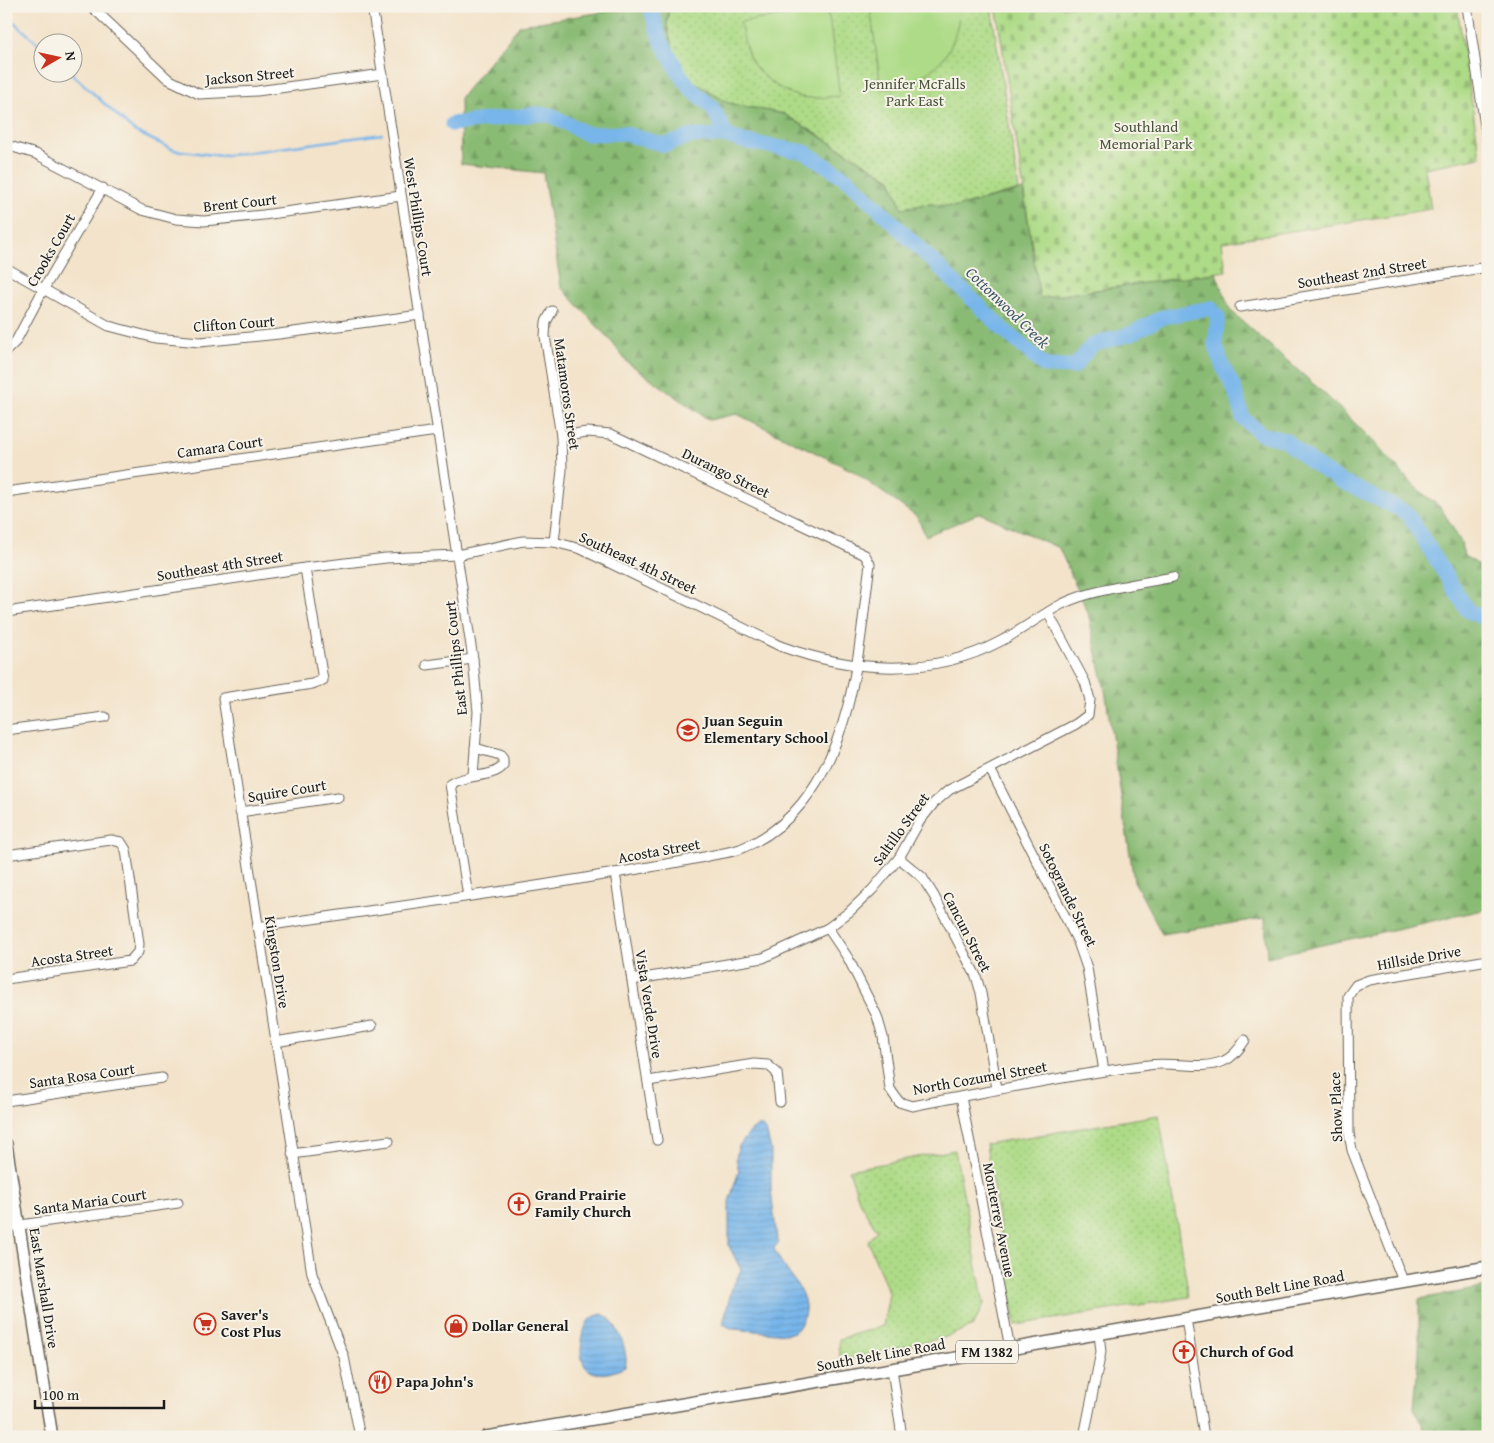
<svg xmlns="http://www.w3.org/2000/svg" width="1494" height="1443" font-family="'Gentium Book Plus',serif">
  <defs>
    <pattern id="grass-dots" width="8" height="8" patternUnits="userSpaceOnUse" patternTransform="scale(1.25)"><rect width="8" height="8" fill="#aedb87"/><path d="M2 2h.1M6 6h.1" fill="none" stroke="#95bb74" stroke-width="1.8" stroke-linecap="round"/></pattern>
    <pattern id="forest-firs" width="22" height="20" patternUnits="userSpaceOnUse" patternTransform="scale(1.25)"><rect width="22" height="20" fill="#8abb74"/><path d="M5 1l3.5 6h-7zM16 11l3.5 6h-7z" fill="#76a064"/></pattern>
    <pattern id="cemetery-stones" width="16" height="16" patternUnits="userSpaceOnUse" patternTransform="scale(1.25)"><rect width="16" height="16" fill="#aedb87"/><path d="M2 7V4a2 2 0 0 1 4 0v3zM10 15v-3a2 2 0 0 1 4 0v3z" fill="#95bb74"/></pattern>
    <pattern id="water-rules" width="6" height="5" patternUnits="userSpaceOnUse" patternTransform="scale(1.25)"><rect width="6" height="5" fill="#77b5ea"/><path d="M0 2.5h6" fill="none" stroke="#669bc8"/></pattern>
  </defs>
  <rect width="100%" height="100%" fill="#f7f3e8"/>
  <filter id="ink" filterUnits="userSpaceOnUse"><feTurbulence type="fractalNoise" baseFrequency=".02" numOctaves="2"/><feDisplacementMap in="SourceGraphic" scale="10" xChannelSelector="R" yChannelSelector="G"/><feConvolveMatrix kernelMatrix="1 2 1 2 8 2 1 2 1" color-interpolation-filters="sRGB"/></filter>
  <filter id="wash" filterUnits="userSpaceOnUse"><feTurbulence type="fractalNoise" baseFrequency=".0096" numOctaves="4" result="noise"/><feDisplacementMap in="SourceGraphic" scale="20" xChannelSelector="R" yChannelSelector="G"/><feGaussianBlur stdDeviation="1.12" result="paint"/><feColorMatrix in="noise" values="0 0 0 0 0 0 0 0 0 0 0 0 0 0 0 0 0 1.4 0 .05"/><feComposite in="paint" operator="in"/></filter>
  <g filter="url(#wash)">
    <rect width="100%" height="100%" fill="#f3e3ca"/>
    <g fill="url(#grass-dots)" stroke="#657c52">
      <polygon points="669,6 991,6 1019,190 956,207 929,204 902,208 891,179 784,114 728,103 679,73 669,35 667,24"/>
      <polygon points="1159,1115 1189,1297 1016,1325 986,1144"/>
      <polygon points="955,1150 984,1304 973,1326 946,1337 840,1361 839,1339 883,1326 889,1294 868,1241 877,1230 860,1203 849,1170"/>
    </g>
    <g fill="url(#forest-firs)" stroke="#536c48">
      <polygon points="642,6 669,6 667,24 669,34 680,73 728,103 784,114 891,180 902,208 929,204 956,207 1023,190 1040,298 1216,273 1230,310 1328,397 1372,440 1414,486 1441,508 1461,542 1464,556 1488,570 1488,909 1267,957 1265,918 1162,934 1134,881 1105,690 1088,613 1059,548 980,513 926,536 917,517 853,471 737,414 709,420 627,362 610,340 561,287 543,173 461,164 460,98 520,25"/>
      <polygon points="1488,1287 1488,1437 1428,1437 1414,1408 1419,1352 1419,1299"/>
    </g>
    <polygon fill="url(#cemetery-stones)" stroke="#657c52" points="996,6 1457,6 1480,157 1425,168 1431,209 1222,242 1226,271 1040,298"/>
    <g fill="#aedb87" stroke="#657c52">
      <path d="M871,6H958C960,19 957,29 953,41C940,72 913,84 881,89L871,13Z"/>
      <path d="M820,11H825L829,17L840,96C826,97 810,100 797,96C779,90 760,76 751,60C745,48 743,35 740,22Z"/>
    </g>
    <g fill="url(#water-rules)" stroke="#4a6883">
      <path d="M760,1125L766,1130L771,1150V1190L777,1238L779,1243L774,1248C782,1272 817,1295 801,1323C798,1330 794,1333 787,1334L733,1329L723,1324L732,1288L741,1270L729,1246V1201L739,1171L736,1158L738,1147L751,1131Z"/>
      <path d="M601,1314C616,1316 630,1354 625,1367C599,1380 576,1375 582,1341C583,1334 585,1324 590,1319C593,1316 597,1316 601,1314Z"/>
    </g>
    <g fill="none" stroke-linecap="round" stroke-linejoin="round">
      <g stroke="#77b5ea" stroke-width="2.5">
        <polyline points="6,15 42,47"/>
        <polyline points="70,72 134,131 174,150 222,156 382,134"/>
      </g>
      <g stroke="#77b5ea" stroke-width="15">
        <polyline points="650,6 660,39 679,73 691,89 712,107 727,136 746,142 805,152 850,181 1005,331 1045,366 1074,367 1092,345 1130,334 1163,317 1211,308 1218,317 1215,343 1222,365 1234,388 1243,418 1261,434 1285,440 1312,463 1339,480 1407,513 1468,611 1488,620"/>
        <polyline points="452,124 536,114 551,115 587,134 622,133 665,145 692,136 727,136"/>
      </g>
    </g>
  </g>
  <g filter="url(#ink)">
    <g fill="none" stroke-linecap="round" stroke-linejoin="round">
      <g stroke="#676259" stroke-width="11">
        <g id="minor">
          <polyline points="91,6 168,79 199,94 257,91 383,74"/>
          <polyline points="372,6 473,659 478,712 473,776"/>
          <polyline points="1467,6 1488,146"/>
          <polyline points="6,145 36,154 142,210 176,219 204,221 263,215 401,196"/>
          <polyline points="6,268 109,326 155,338 200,342 279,334 420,315"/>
          <polyline points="1240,307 1488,267"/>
          <polyline points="552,311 546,322 545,336 561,436 562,470 554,542"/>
          <polyline points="6,351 16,341 43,290 103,188"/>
          <polyline points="6,492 437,431"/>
          <polyline points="305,568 323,680 312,684 223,698 312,1274 344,1357 360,1437"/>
          <path d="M6,612L305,568L386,558L457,555L523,541L554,542L581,549L780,646C851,672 932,678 1001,641C1022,630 1041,615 1062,604C1093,589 1139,584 1173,577"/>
          <polyline points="427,665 473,659"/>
          <polyline points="6,730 105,717"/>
          <polyline points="990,769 1078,942 1087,968 1104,1071"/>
          <polyline points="240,812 338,797"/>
          <polyline points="6,855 111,840 121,842 126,850 139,944 138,952 130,961 6,979"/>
          <polyline points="899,858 922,877 934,896 976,976 981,993 997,1089"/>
          <polyline points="615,873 657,1140"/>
          <path d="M468,896L450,784C467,773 491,779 503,766V759L500,755L475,748"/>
          <path d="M257,927C373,910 488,895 603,875C637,869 671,864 704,857C716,854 729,853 740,849C765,839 786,823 802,803C855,737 859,645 870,564L865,555L611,434L587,432L561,436"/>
          <path d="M828,928L848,958L877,1016L883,1037L890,1089L899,1102L912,1106C991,1091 1069,1075 1148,1065C1173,1061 1200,1071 1224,1061C1233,1057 1240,1048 1245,1040"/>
          <polyline points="632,980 763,958 828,928 849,912 872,890 899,858 919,822 934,803 949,790 1076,724 1088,715 1090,700 1085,682 1048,613"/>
          <polyline points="275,1042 372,1026"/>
          <polyline points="648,1081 754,1064 768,1065 777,1073 780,1102"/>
          <polyline points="961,1097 1010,1348"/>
          <polyline points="6,1101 162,1078"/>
          <polyline points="292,1154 389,1141"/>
          <polyline points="6,1227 178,1203"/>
          <polyline points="1403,1281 1352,1150 1349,1133 1348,996 1356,985 1369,980 1488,960"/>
          <polyline points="1186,1318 1204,1437"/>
          <polyline points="892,1369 902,1437"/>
          <polyline points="1084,1437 1101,1352 1099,1333"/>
        </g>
      </g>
      <g stroke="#676259" stroke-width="14">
        <g id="major">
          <polyline points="6,1144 52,1437"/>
          <polyline points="486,1437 892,1369 1488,1267"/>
        </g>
      </g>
      <use href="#minor" stroke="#fff" stroke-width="9"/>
      <use href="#major" stroke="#fff" stroke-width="11"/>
    </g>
  </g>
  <defs>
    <g id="school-ring" transform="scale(1.125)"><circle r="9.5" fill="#f7f3e8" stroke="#c8321e" stroke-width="1.5"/><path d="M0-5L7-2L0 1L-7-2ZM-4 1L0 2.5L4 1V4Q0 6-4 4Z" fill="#c8321e"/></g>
    <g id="church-ring" transform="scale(1.125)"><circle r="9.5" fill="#f7f3e8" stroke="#c8321e" stroke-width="1.5"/><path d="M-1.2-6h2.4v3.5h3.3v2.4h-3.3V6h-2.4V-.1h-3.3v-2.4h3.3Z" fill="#c8321e"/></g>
    <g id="supermarket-ring" transform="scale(1.125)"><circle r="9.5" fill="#f7f3e8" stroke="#c8321e" stroke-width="1.5"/><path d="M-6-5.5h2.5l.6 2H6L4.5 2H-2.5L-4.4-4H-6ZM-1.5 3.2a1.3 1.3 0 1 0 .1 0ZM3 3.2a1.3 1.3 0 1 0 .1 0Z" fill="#c8321e"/></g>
    <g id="shop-ring" transform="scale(1.125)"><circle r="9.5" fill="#f7f3e8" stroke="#c8321e" stroke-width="1.5"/><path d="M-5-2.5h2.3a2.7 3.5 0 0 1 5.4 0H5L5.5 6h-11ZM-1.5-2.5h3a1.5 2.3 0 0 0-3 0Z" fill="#c8321e"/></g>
    <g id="restaurant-ring" transform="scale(1.125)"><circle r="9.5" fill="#f7f3e8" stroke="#c8321e" stroke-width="1.5"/><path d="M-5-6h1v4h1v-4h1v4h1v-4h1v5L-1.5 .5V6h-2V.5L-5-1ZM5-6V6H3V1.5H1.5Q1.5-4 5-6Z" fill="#c8321e"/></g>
  </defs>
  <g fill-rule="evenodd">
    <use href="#school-ring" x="688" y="730"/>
    <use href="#church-ring" x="519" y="1204"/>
    <use href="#supermarket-ring" x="205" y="1324"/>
    <use href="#shop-ring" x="456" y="1326"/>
    <use href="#church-ring" x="1184" y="1352"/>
    <use href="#restaurant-ring" x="380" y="1382"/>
  </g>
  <g text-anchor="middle" stroke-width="4" stroke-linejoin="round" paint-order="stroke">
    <rect fill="#f7f3e8" stroke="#5e5c59" stroke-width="1" x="956" y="1340.5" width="62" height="23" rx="4"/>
    <g font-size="14" font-weight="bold" fill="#1c1c1c">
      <text x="987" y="1357">FM 1382</text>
    </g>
    <g font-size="15" fill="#1c1c1c" stroke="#f7f3e8">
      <text transform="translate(250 76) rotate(-5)" y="5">Jackson Street</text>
      <text transform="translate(240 203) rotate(-6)" y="5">Brent Court</text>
      <text transform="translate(418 217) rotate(81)" y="5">West Phillips Court</text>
      <text transform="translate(51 250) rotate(-60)" y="5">Crooks Court</text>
      <text transform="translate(1362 273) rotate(-9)" y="5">Southeast 2nd Street</text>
      <text transform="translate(234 324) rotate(-4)" y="5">Clifton Court</text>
      <text transform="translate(567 394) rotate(82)" y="5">Matamoros Street</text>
      <text transform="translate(220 447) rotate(-8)" y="5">Camara Court</text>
      <text transform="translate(726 473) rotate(26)" y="5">Durango Street</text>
      <text transform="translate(638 563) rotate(25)" y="5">Southeast 4th Street</text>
      <text transform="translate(220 566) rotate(-9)" y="5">Southeast 4th Street</text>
      <text transform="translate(456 658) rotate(-96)" y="5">East Phillips Court</text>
      <text transform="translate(287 791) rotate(-9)" y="5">Squire Court</text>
      <text transform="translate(901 829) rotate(-54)" y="5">Saltillo Street</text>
      <text transform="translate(659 851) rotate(-10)" y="5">Acosta Street</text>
      <text transform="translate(1068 895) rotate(64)" y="5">Sotogrande Street</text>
      <text transform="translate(967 932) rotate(63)" y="5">Cancun Street</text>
      <text transform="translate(72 956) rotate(-8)" y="5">Acosta Street</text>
      <text transform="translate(1419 958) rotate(-10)" y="5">Hillside Drive</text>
      <text transform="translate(277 962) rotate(81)" y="5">Kingston Drive</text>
      <text transform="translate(649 1004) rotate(81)" y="5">Vista Verde Drive</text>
      <text transform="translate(82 1076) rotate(-8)" y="5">Santa Rosa Court</text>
      <text transform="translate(980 1078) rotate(-10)" y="5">North Cozumel Street</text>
      <text transform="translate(1336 1107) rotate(-92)" y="5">Show Place</text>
      <text transform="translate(90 1202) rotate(-8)" y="5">Santa Maria Court</text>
      <text transform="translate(999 1220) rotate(79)" y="5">Monterrey Avenue</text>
      <text transform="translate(1280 1287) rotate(-10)" y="5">South Belt Line Road</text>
      <text transform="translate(44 1288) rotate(81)" y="5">East Marshall Drive</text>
      <text transform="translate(881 1355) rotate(-10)" y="5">South Belt Line Road</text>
    </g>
    <g font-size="15" fill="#48553c" stroke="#f7f3e8">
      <text x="915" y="89">Jennifer McFalls<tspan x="915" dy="17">Park East</tspan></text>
      <text x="1146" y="132">Southland<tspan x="1146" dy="17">Memorial Park</tspan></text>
    </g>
    <g font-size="15" font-weight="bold" fill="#1c1c1c" stroke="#f7f3e8" text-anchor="start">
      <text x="704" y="726">Juan Seguin<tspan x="704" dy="17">Elementary School</tspan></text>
      <text x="535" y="1200">Grand Prairie<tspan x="535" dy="17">Family Church</tspan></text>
      <text x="221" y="1320">Saver's<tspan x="221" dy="17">Cost Plus</tspan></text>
      <text x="472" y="1331">Dollar General</text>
      <text x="1200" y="1357">Church of God</text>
      <text x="396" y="1387">Papa John's</text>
    </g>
    <g font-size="16" font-style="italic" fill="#40596e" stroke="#f7f3e8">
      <text transform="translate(1008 307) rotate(44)" y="6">Cottonwood Creek</text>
    </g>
  </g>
  <rect width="1494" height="1443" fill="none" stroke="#f7f3e8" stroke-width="25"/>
  <g transform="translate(58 58) rotate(81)"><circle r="24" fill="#f7f3e8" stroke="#9f9d96"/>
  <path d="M0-4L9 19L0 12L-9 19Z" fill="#c8321e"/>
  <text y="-8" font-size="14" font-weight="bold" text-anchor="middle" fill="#1c1c1c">N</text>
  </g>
  <path d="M35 1400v8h129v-8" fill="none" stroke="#1c1c1c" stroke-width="2.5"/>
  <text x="42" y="1400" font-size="15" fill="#1c1c1c" stroke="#f7f3e8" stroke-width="4" paint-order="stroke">100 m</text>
</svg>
